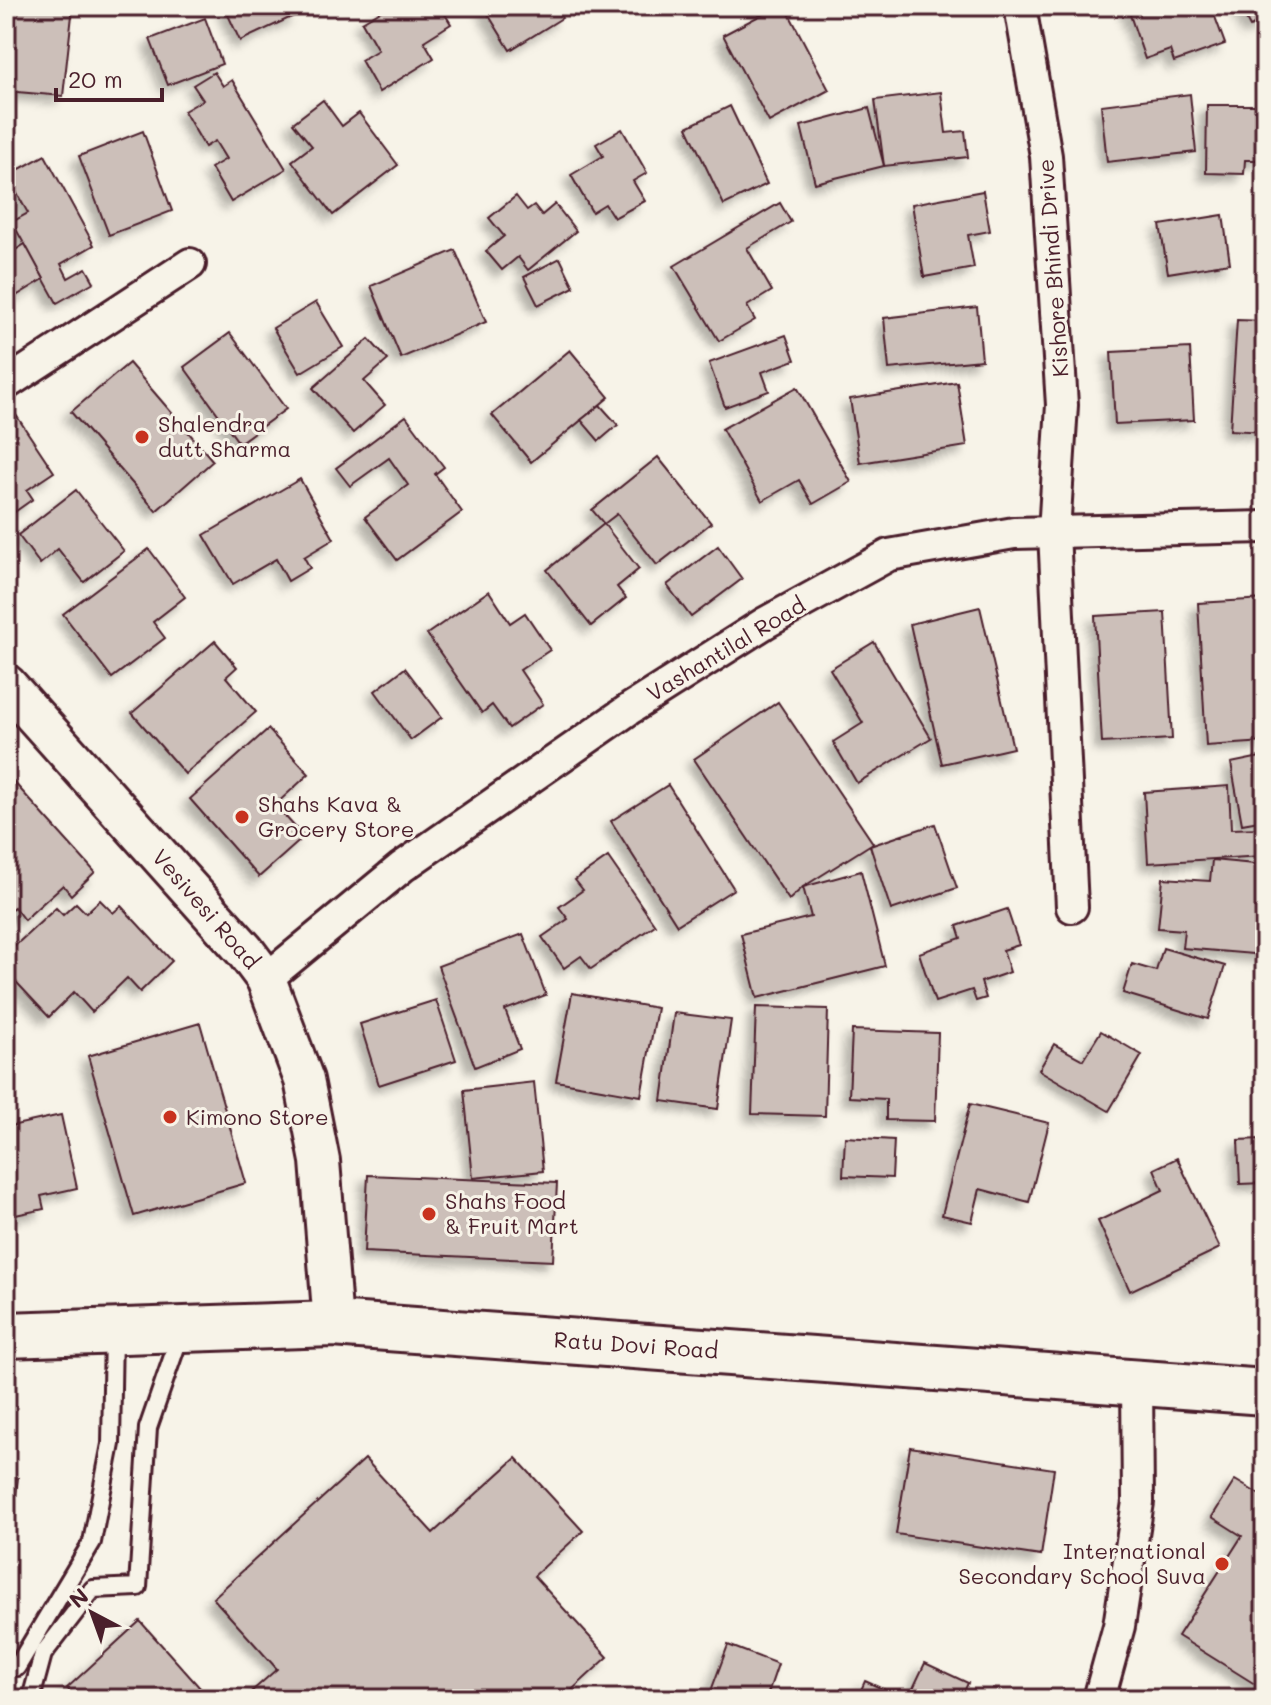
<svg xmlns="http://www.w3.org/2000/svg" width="1271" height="1705" font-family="Mali,sans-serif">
  <defs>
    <filter id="shadow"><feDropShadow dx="-7" dy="7" stdDeviation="4" flood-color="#0004"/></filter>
  </defs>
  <rect width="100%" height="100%" fill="#f7f3e8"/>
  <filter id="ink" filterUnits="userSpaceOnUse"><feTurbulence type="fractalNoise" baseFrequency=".0125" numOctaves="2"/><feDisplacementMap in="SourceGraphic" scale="16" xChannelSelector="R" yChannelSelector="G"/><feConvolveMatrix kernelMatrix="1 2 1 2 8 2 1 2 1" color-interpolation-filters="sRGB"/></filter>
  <g filter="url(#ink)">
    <g fill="#ccbfb9" stroke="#4a1f2b" stroke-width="2" filter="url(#shadow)">
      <polygon points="6,6 73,6 63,96 6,91"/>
      <polygon points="224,6 292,6 296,15 240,41"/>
      <polygon points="389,6 440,6 451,24 424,41 434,58 379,92 361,60 378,50 362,22"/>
      <polygon points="483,6 554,6 562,18 510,50"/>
      <polygon points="778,6 785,6 829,90 769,122 723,35"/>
      <polygon points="1127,6 1211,6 1225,44 1174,62 1170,50 1145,59"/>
      <polygon points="1239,6 1265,6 1265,20 1250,27"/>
      <polygon points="205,18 222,64 168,85 150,39"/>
      <polygon points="214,72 223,86 232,80 286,169 231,202 211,168 226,159 215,141 205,147 184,111 203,100 193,85"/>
      <polygon points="941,92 946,133 965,131 968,157 884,166 875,100"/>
      <polygon points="1190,94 1196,152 1107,162 1101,105"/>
      <polygon points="323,100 342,126 359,113 398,165 333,215 292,161 312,146 293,123"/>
      <polygon points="1207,105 1260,105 1260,160 1245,160 1244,174 1206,173"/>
      <polygon points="730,106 767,184 724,205 687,127"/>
      <polygon points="869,108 884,166 815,183 801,126"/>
      <polygon points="622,129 647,173 633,181 645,201 614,218 605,204 592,212 571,175 603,156 596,144"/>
      <polygon points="143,131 172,211 109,235 79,156"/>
      <polygon points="45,155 94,245 61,264 68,278 86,268 94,282 57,303 12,222 28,213 7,176"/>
      <polygon points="983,191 990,231 968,235 974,268 924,277 912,204"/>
      <polygon points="516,196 527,210 534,205 542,215 555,204 576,231 528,270 518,257 502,270 486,251 504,236 489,218"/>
      <polygon points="780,203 791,222 747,248 772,291 747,306 755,320 719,341 674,266"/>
      <polygon points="1223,215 1230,263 1168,273 1160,225"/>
      <polygon points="25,244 44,279 11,299 6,289 6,256"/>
      <polygon points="455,250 486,322 401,358 371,286"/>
      <polygon points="560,258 574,287 538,305 524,277"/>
      <polygon points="316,302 343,347 300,373 273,328"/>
      <polygon points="977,307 982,360 889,369 884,318"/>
      <polygon points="1237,320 1265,321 1265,432 1230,430"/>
      <polygon points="230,333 286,409 239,443 184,367"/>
      <polygon points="786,335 795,360 762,372 769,391 725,407 709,363"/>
      <polygon points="369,339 388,360 364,381 385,405 353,433 313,388"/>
      <polygon points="1190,348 1194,420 1115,424 1111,352"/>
      <polygon points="570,350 609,397 531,462 492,415"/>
      <polygon points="129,363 213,461 156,511 71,412"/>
      <polygon points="957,382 967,446 860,463 850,399"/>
      <polygon points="797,387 851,482 813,504 799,480 762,501 722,429"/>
      <polygon points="600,405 618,425 599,441 581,420"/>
      <polygon points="16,415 54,472 27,490 33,499 6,518 6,421"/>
      <polygon points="406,416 444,467 435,474 462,512 397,560 365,517 408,485 389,458 350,486 336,468"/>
      <polygon points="658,457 711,523 657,565 617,514 604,524 592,510"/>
      <polygon points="300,479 334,539 304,557 310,568 288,581 276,559 233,584 204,535"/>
      <polygon points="76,490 124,551 84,582 58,549 40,564 18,535"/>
      <polygon points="604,524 639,569 617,587 626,598 591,626 547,570"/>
      <polygon points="718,546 742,579 691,617 667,585"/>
      <polygon points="149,549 185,597 153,622 165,638 112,678 63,614"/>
      <polygon points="489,591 510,623 525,613 550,650 520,670 543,704 509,728 492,705 482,713 427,634"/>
      <polygon points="1265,599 1265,742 1206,746 1198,603"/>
      <polygon points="980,607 1013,748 942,764 910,624"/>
      <polygon points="1165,612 1172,739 1102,743 1095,616"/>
      <polygon points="215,641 237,667 226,677 256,712 185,774 132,713"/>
      <polygon points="874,642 931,738 857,783 833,742 863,723 830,669"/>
      <polygon points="405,668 442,717 411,740 375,691"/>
      <polygon points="778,702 873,843 803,887 789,900 694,759"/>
      <polygon points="268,729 309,774 275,805 304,837 259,877 190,799"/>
      <polygon points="1265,756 1265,820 1242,824 1231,763"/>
      <polygon points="12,780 95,872 71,895 63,885 24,920 14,907 9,911 6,908 6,785"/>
      <polygon points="668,785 734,889 677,925 611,821"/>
      <polygon points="1229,786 1231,829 1261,828 1263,856 1148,863 1144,792"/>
      <polygon points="935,824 957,888 891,910 870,846"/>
      <polygon points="608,857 655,925 591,969 581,956 564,968 542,937 568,919 559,907 583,890 575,880"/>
      <polygon points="1212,860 1265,865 1265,955 1182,948 1184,930 1158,928 1163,878 1210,881"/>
      <polygon points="861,871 885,966 757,998 741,934 811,917 803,887"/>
      <polygon points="100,900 113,913 121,906 172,961 140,992 127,978 92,1012 74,992 49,1017 6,971 6,954 56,908 63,915 76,903 86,913"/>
      <polygon points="1007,909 1019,945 1003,950 1010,972 981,982 986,998 976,1001 972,990 935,1002 919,953 961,938 957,926"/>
      <polygon points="523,934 546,995 505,1010 520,1049 475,1067 438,966"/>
      <polygon points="1163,948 1225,966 1208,1019 1123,993 1132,964 1156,971"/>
      <polygon points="572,993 657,1008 641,1096 556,1081"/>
      <polygon points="436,1000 456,1060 379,1085 360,1024"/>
      <polygon points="756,1007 828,1009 825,1116 752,1114"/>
      <polygon points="674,1013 731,1020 718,1109 662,1101"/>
      <polygon points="200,1023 246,1183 134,1216 88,1056"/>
      <polygon points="852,1030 938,1033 935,1121 886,1120 886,1099 849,1097"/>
      <polygon points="1101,1031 1142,1055 1109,1111 1039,1070 1054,1044 1083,1060"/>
      <polygon points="534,1082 543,1171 473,1178 464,1090"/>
      <polygon points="970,1104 1049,1123 1029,1202 980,1189 972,1222 942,1215"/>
      <polygon points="61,1115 77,1188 41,1196 44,1209 6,1217 6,1127"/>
      <polygon points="845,1137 894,1140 892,1178 843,1176"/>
      <polygon points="1261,1139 1264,1183 1240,1184 1238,1140"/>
      <polygon points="1177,1158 1220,1248 1130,1291 1098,1221 1163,1190 1154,1169"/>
      <polygon points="368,1175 557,1183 553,1261 364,1252"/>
      <polygon points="910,1447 1054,1469 1041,1556 896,1534"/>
      <polygon points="516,1458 583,1531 534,1576 608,1657 562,1699 243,1699 277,1669 213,1598 365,1459 433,1533"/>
      <polygon points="6,1477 18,1478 6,1572"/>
      <polygon points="1235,1480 1265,1498 1265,1675 1258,1686 1178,1636 1242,1536 1212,1517"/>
      <polygon points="140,1621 210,1699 77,1699 67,1688"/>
      <polygon points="728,1645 778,1664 766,1699 708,1699"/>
      <polygon points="925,1663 968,1683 961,1699 908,1699"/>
      <polygon points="1265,1676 1265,1699 1250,1699"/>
      <polygon points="865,1681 905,1699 857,1699"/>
    </g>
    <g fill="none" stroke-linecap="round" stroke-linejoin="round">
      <g stroke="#4a1f2b" stroke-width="22">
        <g id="service">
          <polyline points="6,1665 17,1667 92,1542 111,1444 113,1333"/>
          <polyline points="36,1699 32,1695 43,1654 93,1589 138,1587 148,1428 182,1330"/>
        </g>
      </g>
      <g stroke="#4a1f2b" stroke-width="36">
        <g id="minor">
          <polyline points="1020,6 1046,156 1062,405 1054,532 1072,907"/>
          <polyline points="6,384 190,264"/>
          <polyline points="266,979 402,867 631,708 765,623 889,555 1014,533 1265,527"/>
          <polyline points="1099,1699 1119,1626 1138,1502 1137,1381"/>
        </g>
      </g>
      <g stroke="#4a1f2b" stroke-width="44">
        <polyline id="tertiary" points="6,684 245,951 266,979 304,1080 320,1161 333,1324"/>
      </g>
      <g stroke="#4a1f2b" stroke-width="50">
        <polyline id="primary" points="6,1335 333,1324 1265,1392"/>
      </g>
      <use href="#service" stroke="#f7f3e8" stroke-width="16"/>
      <use href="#minor" stroke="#f7f3e8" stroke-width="30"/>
      <use href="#tertiary" stroke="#f7f3e8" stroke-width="38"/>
      <use href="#primary" stroke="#f7f3e8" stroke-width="44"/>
    </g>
  </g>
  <g fill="#c8321e" stroke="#f7f3e8" stroke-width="3">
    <circle cx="142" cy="437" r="8"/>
    <circle cx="242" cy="817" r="8"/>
    <circle cx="170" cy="1117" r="8"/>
    <circle cx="429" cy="1214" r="8"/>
    <circle cx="1222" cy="1564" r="8"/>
  </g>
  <g text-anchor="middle" stroke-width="6" stroke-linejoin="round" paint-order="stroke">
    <g font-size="22" fill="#4a1f2b" stroke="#f7f3e8">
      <text transform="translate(1053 268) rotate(-94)" y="8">Kishore Bhindi Drive</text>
      <text transform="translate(726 649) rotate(-31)" y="8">Vashantilal Road</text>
      <text transform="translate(206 909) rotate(49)" y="8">Vesivesi Road</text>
      <text transform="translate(636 1345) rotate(4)" y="8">Ratu Dovi Road</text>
    </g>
    <g font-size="22" fill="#4a1f2b" stroke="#f7f3e8" text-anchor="start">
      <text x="158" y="432">Shalendra<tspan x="158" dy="25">dutt Sharma</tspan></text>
      <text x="258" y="812">Shahs Kava &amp;<tspan x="258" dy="25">Grocery Store</tspan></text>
      <text x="186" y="1125">Kimono Store</text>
      <text x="445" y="1209">Shahs Food<tspan x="445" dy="25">&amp; Fruit Mart</tspan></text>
      <text x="1206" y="1559" text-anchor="end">International<tspan x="1206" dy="25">Secondary School Suva</tspan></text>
    </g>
  </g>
  <rect width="1271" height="1705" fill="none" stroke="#f7f3e8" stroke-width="32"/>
  <rect x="16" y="16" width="1239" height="1673" fill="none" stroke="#4a1f2b" stroke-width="3" filter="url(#ink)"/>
  <g transform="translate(92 1613) rotate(319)" stroke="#f7f3e8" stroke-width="6" paint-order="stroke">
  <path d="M0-6L14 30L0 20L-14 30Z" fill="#4a1f2b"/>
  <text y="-12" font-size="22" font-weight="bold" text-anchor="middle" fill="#4a1f2b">N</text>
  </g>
  <path d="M56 88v12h106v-12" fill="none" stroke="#4a1f2b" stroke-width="4"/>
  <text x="68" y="88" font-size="24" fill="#4a1f2b" stroke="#f7f3e8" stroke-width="6" paint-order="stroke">20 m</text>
</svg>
